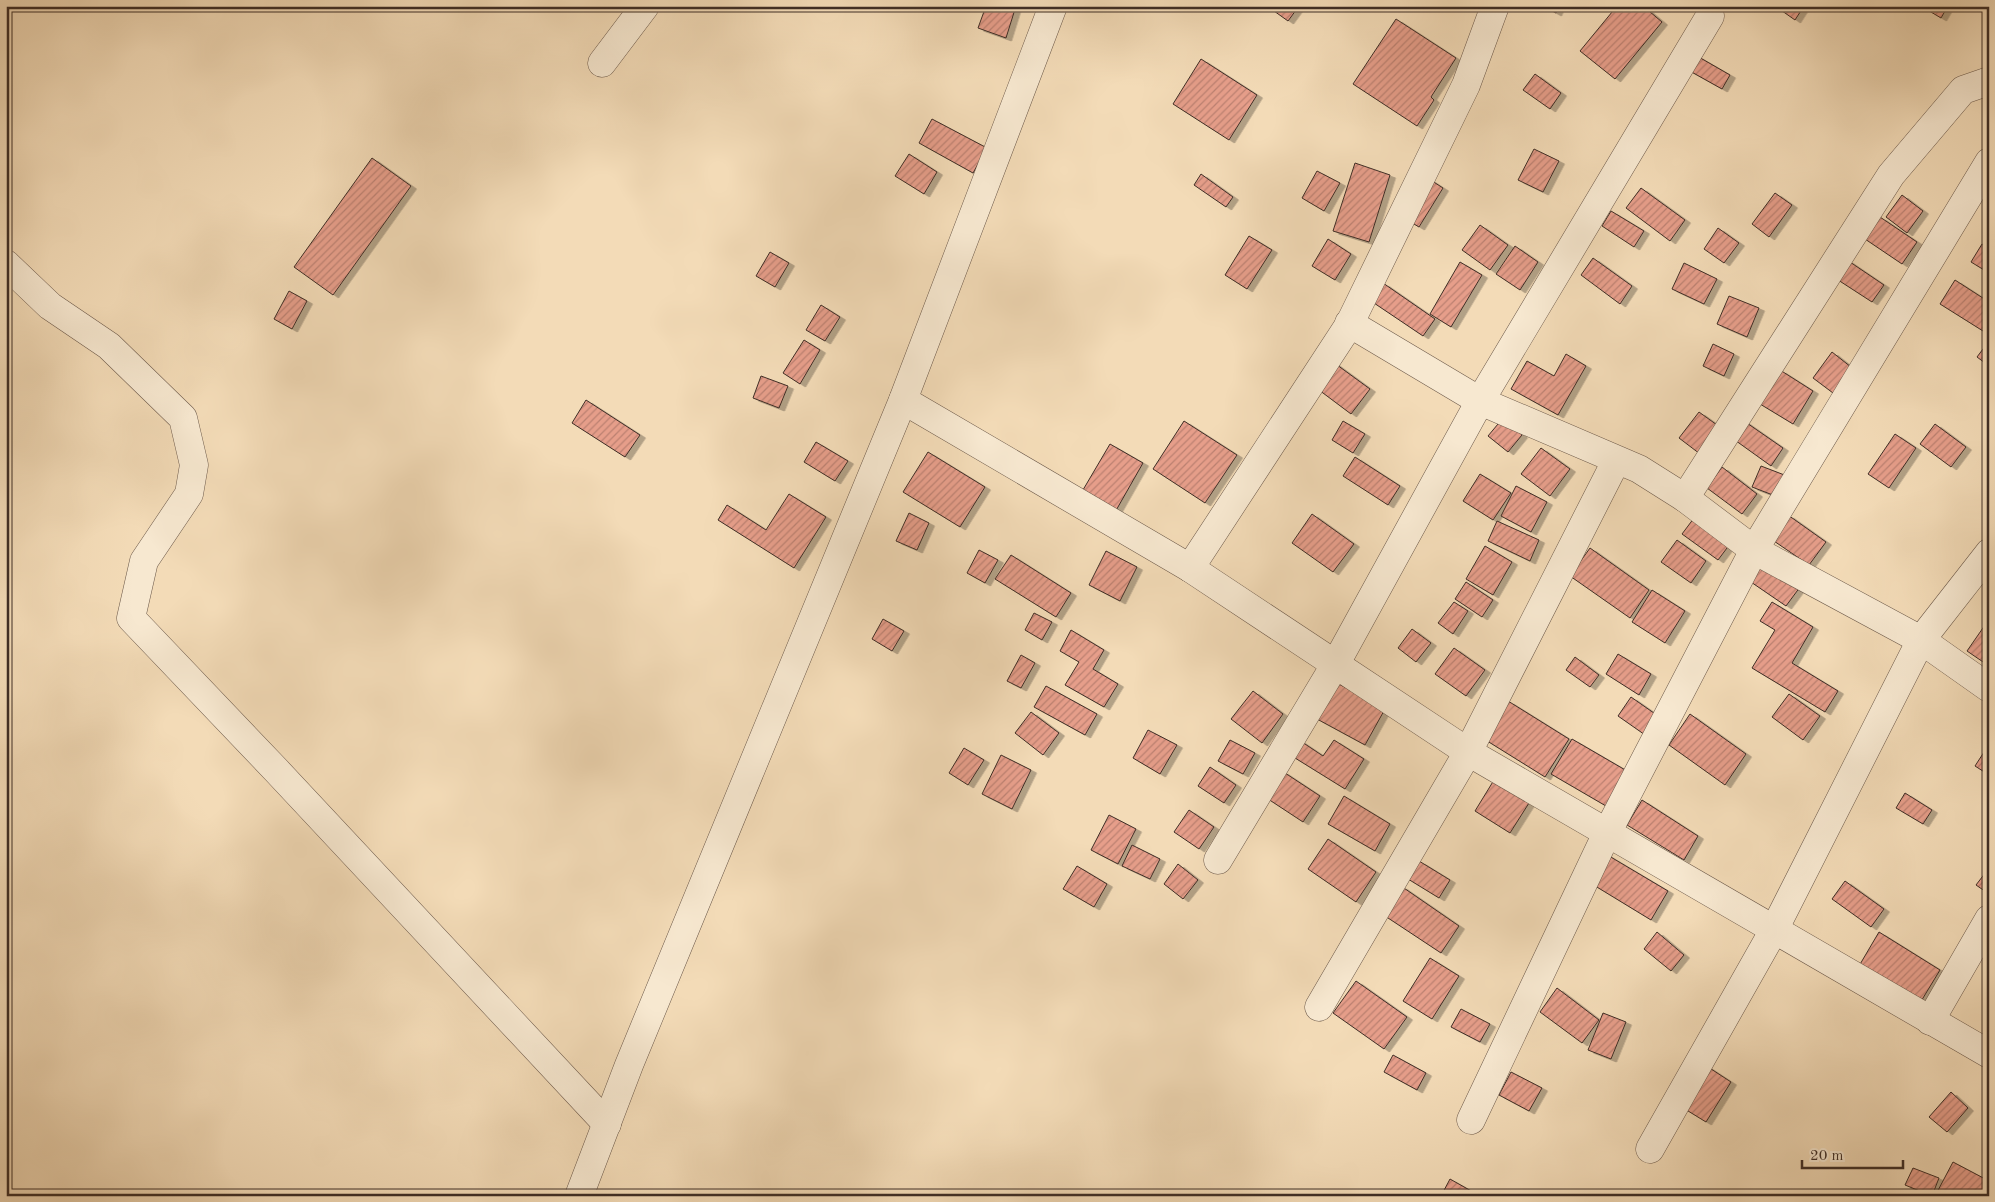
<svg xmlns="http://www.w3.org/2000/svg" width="1995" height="1202" font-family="'Old Standard TT',serif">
  <defs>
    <pattern id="building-hatch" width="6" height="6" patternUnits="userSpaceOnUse" patternTransform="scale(1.25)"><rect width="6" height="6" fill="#e69e8a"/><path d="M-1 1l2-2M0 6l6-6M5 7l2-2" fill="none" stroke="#bc8171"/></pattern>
    <filter id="shadow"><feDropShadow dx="5.5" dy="3" stdDeviation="0" flood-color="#0004"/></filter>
  </defs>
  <rect width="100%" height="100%" fill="#f3dbb7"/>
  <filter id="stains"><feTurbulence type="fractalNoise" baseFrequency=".004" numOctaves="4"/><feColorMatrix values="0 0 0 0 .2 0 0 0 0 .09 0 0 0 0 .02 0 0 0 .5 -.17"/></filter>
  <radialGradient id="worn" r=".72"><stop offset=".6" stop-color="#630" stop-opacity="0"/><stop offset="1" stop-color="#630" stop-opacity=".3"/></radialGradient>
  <g fill="url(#building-hatch)" stroke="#3f2e26" filter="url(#shadow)">
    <polygon points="986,6 1016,6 1006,38 978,28"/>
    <polygon points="1267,6 1299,6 1288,21"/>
    <polygon points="1543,6 1559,6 1556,13"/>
    <polygon points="1617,6 1643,6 1662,22 1615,79 1580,51"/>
    <polygon points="1775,6 1804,6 1795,20"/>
    <polygon points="1921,6 1948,6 1941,18"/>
    <polygon points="1396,19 1456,58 1431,97 1434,100 1417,126 1353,84"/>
    <polygon points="1697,56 1730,75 1722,89 1688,70"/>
    <polygon points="1201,59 1257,95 1229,140 1173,104"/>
    <polygon points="1535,74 1561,93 1550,109 1523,90"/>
    <polygon points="932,119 987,148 973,173 919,143"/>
    <polygon points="1534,149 1559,161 1543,192 1518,180"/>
    <polygon points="909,154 937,172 924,194 895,176"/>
    <polygon points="372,158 411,186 333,295 294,267"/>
    <polygon points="1355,163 1390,175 1369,242 1333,231"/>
    <polygon points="1317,171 1340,183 1324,211 1302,198"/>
    <polygon points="1201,174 1233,197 1226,207 1194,185"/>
    <polygon points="1429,179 1443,188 1419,227 1404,218"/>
    <polygon points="1641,188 1685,220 1670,241 1626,208"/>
    <polygon points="1775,193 1792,205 1769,237 1752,224"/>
    <polygon points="1902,195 1923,211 1907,233 1886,217"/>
    <polygon points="1611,211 1644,231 1634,247 1602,226"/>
    <polygon points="1880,217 1917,242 1902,264 1865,239"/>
    <polygon points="1480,225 1508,245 1490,270 1462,250"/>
    <polygon points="1718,228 1739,243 1724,263 1704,249"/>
    <polygon points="1249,236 1272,250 1247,289 1225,275"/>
    <polygon points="1328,239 1351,254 1335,280 1312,266"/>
    <polygon points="1982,244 1989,248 1989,273 1971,262"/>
    <polygon points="1515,246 1538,262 1520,290 1496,274"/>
    <polygon points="770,252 789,263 775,287 756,276"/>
    <polygon points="1593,258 1632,286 1620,304 1581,275"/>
    <polygon points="1847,260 1884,285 1872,302 1835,278"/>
    <polygon points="1460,262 1482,275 1451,327 1430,314"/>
    <polygon points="1684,263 1717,279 1704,304 1672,289"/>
    <polygon points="1955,280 1989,302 1989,321 1983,331 1940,304"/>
    <polygon points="1383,283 1435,319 1423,336 1371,301"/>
    <polygon points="289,291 307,301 292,329 274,319"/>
    <polygon points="1729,296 1759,308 1747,337 1717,324"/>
    <polygon points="821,305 840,317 825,341 806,330"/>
    <polygon points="804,340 820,350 800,384 783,373"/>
    <polygon points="1989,341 1989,366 1977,357"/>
    <polygon points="1713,344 1734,354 1724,376 1703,366"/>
    <polygon points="1832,352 1856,371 1837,396 1813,378"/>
    <polygon points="1566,354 1586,366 1558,415 1511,389 1527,361 1554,376"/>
    <polygon points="1333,362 1370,389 1351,414 1315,387"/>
    <polygon points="1780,370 1813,391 1793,424 1760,404"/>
    <polygon points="761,376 788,386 779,408 753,398"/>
    <polygon points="586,400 640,435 625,457 572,423"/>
    <polygon points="1699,412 1724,430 1704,457 1679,438"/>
    <polygon points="1503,418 1522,435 1508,452 1488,436"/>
    <polygon points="1184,421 1237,455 1205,503 1153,469"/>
    <polygon points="1343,421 1365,434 1353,453 1332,440"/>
    <polygon points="1744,421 1783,448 1771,466 1732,438"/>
    <polygon points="1935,424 1966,447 1951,467 1920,444"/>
    <polygon points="1895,434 1916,448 1889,488 1868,474"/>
    <polygon points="816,442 848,461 835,481 804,462"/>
    <polygon points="1110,444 1143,463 1114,514 1080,495"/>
    <polygon points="1541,448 1570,469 1550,496 1521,474"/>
    <polygon points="928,452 985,487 960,527 903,492"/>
    <polygon points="1355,457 1400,486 1388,505 1343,476"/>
    <polygon points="1761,466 1787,476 1778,497 1752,487"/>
    <polygon points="1722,467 1757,494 1742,514 1707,488"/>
    <polygon points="1480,474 1511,493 1493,520 1463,501"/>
    <polygon points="1516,486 1547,502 1531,532 1501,516"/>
    <polygon points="789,494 826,517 794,568 718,520 727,505 766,530"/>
    <polygon points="909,513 929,523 917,550 896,541"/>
    <polygon points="1312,514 1354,544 1333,572 1292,543"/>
    <polygon points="1697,514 1733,540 1718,560 1682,534"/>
    <polygon points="1788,515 1826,542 1809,565 1771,539"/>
    <polygon points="1497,521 1539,540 1530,561 1488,541"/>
    <polygon points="1677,540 1706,561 1691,583 1661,562"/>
    <polygon points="1485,546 1512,562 1493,595 1466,579"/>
    <polygon points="1590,548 1649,590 1630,618 1570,576"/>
    <polygon points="979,550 998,560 985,583 967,573"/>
    <polygon points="1106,551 1137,567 1120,601 1089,585"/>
    <polygon points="1011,555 1071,593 1056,617 995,579"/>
    <polygon points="1765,557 1803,583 1786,606 1748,580"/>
    <polygon points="1466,582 1493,600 1482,617 1455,599"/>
    <polygon points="1652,590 1685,611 1665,643 1632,622"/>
    <polygon points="1454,602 1468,611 1453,634 1438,623"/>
    <polygon points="1772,602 1813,627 1792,663 1838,691 1825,712 1752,668 1775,630 1760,621"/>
    <polygon points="1034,613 1052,622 1042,640 1025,630"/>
    <polygon points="883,619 904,631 892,651 872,639"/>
    <polygon points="1985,625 1989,628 1989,666 1967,651"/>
    <polygon points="1412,629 1431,643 1416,662 1398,648"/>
    <polygon points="1071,630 1104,650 1093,669 1118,684 1104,707 1065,685 1079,662 1060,651"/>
    <polygon points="1454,648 1485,670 1466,696 1435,674"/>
    <polygon points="1618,654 1651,674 1639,695 1606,674"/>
    <polygon points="1021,655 1035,663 1021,688 1007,681"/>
    <polygon points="1575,657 1599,675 1590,687 1566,670"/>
    <polygon points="1337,683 1385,709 1365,745 1317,719"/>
    <polygon points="1046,686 1097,714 1085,735 1034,707"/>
    <polygon points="1253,691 1283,714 1262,743 1231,719"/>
    <polygon points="1789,694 1820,716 1803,740 1772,717"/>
    <polygon points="1631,697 1661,718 1648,737 1618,716"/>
    <polygon points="1508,701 1569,739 1545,777 1484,739"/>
    <polygon points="1031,712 1059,733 1043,755 1015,733"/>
    <polygon points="1690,714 1746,754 1725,785 1669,745"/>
    <polygon points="1148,730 1177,745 1160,774 1133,758"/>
    <polygon points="1296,738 1323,756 1334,740 1364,759 1345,789 1287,753"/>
    <polygon points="1572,739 1627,771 1606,806 1551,774"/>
    <polygon points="1230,740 1255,753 1243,774 1218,761"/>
    <polygon points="964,748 984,760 968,785 949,773"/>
    <polygon points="1986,749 1989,751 1989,775 1975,766"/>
    <polygon points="1001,755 1031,770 1012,809 982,794"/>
    <polygon points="1210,767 1236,785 1224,803 1198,786"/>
    <polygon points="1282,771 1320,796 1303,822 1265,797"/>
    <polygon points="1494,780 1529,803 1510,833 1475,811"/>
    <polygon points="1905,793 1932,810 1923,824 1896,808"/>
    <polygon points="1344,796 1390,824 1375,851 1328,824"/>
    <polygon points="1642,800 1698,836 1684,860 1627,825"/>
    <polygon points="1189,810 1214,827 1199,849 1174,832"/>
    <polygon points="1109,815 1136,829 1118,864 1091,850"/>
    <polygon points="1328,839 1376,872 1356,902 1308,869"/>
    <polygon points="1132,845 1160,859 1150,879 1122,866"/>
    <polygon points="1604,853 1668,891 1651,920 1587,881"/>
    <polygon points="1419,861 1450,880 1439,898 1408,879"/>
    <polygon points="1178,864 1198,880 1183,899 1164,884"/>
    <polygon points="1077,866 1107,884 1094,907 1063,889"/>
    <polygon points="1989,868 1989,894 1976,885"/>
    <polygon points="1845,881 1884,909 1871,927 1832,899"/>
    <polygon points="1401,886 1459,926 1441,953 1382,914"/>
    <polygon points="1657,932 1684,955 1671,971 1644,949"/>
    <polygon points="1879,932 1940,970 1920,1003 1859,966"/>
    <polygon points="1430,958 1459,976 1432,1019 1403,1001"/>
    <polygon points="1356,981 1407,1017 1384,1049 1333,1013"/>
    <polygon points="1557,988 1599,1020 1582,1043 1540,1012"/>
    <polygon points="1461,1009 1490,1024 1480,1042 1451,1027"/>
    <polygon points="1603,1013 1626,1022 1611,1059 1588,1050"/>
    <polygon points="1393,1055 1426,1073 1417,1090 1384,1072"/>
    <polygon points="1705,1065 1731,1082 1706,1122 1680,1106"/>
    <polygon points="1511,1072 1542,1088 1529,1111 1499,1095"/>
    <polygon points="1951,1092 1968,1108 1947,1132 1929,1117"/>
    <polygon points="1953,1162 1989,1181 1989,1196 1935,1196"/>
    <polygon points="1913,1168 1939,1178 1932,1196 1905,1185"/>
    <polygon points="1450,1179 1480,1196 1441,1196"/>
  </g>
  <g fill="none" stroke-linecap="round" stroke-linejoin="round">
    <g stroke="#6c594a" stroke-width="29">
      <g id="minor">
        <polyline points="602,63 645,6"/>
        <polyline points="6,264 50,306 109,346 183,418 194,465 189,494 144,561 131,618 276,770 607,1124"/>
        <polyline points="1349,323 1480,401 1639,469 1685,498 1754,550 1921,640 1989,688"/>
        <polyline points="903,400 1190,568 1468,752 1989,1054"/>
        <polyline points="1685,498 1891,175 1963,90 1989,81"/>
        <polyline points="1190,568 1349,325 1466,85 1495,6"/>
        <polyline points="1218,860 1335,665 1480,401 1710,16"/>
        <polyline points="1319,1007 1468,752 1616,461"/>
        <polyline points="1930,1021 1989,919"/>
        <polyline points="1471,1120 1607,833 1754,550 1989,162"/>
        <polyline points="1650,1149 1774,930 1921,640 1989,553"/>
        <polyline points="579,1196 629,1065 903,400 1053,6"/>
      </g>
    </g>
    <use href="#minor" stroke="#f7e8d0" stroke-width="28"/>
  </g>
  <rect width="1995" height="1202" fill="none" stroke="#f3dbb7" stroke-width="25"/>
  <rect x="8" y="8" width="1980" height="1187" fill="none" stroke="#3f2e26" stroke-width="2.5"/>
  <rect x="12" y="12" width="1970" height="1177" fill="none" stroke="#3f2e26"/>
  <path d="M1802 1160v8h101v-8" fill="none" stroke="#3f2e26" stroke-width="2.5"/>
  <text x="1810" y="1160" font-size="15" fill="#3f2e26" stroke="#f7e8d0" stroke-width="4" paint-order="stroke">20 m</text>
  <rect width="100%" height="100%" filter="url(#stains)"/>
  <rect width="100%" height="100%" fill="url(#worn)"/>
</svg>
